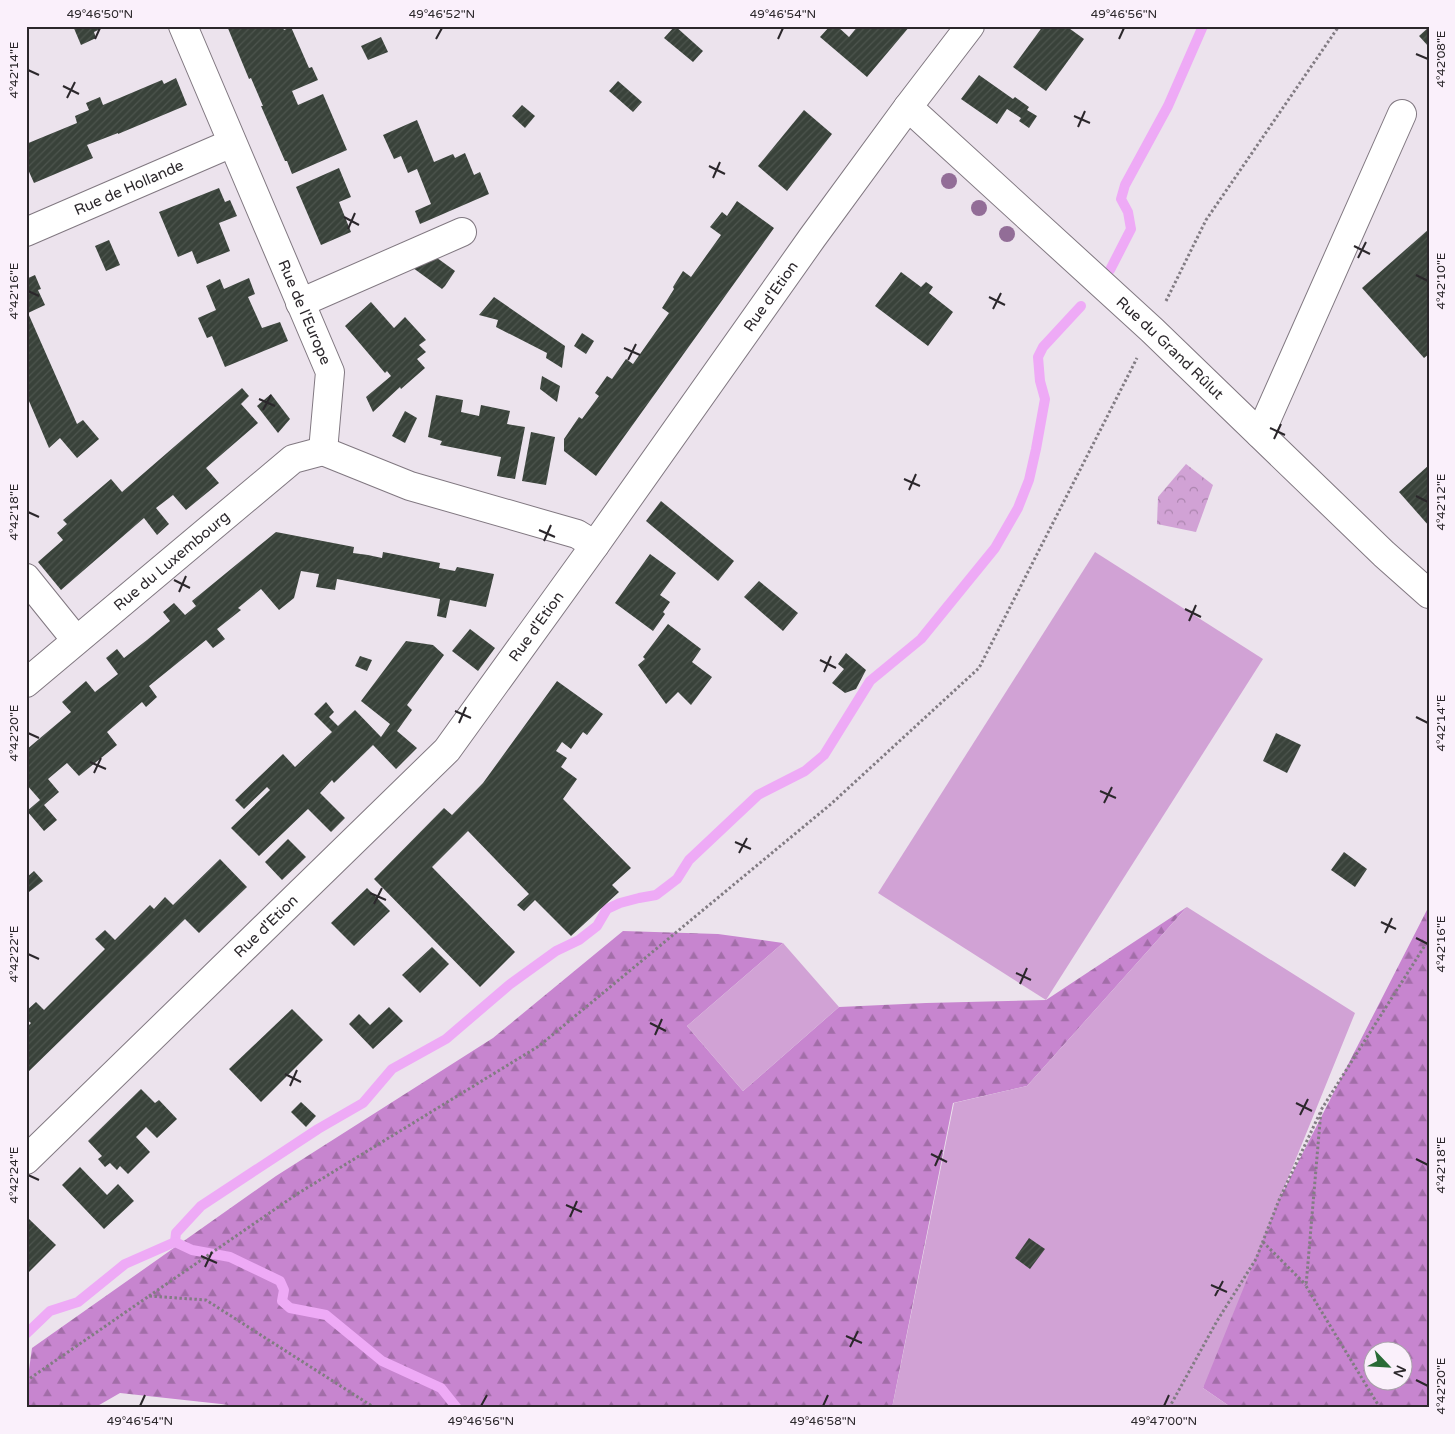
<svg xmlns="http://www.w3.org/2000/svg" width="1455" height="1434" font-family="'Varela Round',sans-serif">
  <defs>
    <pattern id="forest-firs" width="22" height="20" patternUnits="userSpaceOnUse" patternTransform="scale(1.25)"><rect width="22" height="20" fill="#c785cf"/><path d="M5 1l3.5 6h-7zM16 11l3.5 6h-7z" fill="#a26da8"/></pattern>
    <pattern id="park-crowns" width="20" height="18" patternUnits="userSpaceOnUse" patternTransform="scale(1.25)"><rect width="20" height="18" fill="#d1a2d5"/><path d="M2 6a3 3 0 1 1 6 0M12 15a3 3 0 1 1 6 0" fill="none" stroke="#aa84ad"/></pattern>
    <pattern id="building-hatch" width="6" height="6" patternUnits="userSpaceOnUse" patternTransform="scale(1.25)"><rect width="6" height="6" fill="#39423a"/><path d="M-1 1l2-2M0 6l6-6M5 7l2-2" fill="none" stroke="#4d554e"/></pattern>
  </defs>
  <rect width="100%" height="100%" fill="#ece3ed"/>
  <g fill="url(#forest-firs)" fill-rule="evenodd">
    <path d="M1429,906V1408H1232L1203,1388L1217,1321ZM1372,1352H1402V1382H1372Z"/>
    <polygon points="1187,907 1027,1086 953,1103 892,1408 246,1408 221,1404 120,1393 94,1408 26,1408 26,1391 32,1348 276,1176 493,1038 623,931 718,934 783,943 687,1026 743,1091 839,1007 926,1003 1046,1000"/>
  </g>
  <polygon fill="url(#park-crowns)" points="1186,464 1213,485 1196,532 1157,524 1158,497"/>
  <g fill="#d1a2d5">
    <polygon points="1095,552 1263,659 1046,1000 878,893"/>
    <polygon points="1187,907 1355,1013 1203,1388 1232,1408 892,1408 954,1103 1027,1086"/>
    <polygon points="783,943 839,1007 743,1091 687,1026"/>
  </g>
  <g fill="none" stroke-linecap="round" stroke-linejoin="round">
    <g stroke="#eeaaf6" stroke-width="10">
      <polyline points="1110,270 1131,229 1128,212 1121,199 1125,185 1168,106 1203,26"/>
      <polyline points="175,1242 176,1233 201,1206 318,1129 363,1103 392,1069 446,1039 509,985 556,951 579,940 597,926 607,909 620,903 639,898 656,895 677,879 689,860 758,795 805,771 824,755 870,681 921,639 995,548 1018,508 1029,480 1036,449 1045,399 1040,381 1038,357 1043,347 1081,306"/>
      <polyline points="175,1242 192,1250 230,1257 280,1281 284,1290 282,1301 290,1308 326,1315 382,1361 441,1388 457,1408"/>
      <polyline points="26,1334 50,1311 78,1302 125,1264 175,1242"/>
    </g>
  </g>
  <g fill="url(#building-hatch)">
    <polygon points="73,26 107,26 94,32 96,38 81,45"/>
    <polygon points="227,26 282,26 284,30 291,27 309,68 312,67 318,80 292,91 298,105 323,94 347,150 292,174 287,161 285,161 261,106 263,106 251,78 249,79"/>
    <polygon points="675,26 703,51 693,62 664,38"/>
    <polygon points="830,26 837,26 849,37 858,26 910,26 867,77 820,37"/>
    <polygon points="1043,26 1066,26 1084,39 1046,91 1013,67"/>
    <polygon points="1429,27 1429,47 1419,36"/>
    <polygon points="381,37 388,52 368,60 361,46"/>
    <polygon points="979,75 1013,99 1015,97 1029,107 1027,110 1037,116 1029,128 1019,121 1021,118 1007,109 997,124 961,99"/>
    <polygon points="176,78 187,105 118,134 118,133 87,145 93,158 34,183 26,165 26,144 77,123 75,116 89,110 86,103 100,97 103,105 162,80 164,84"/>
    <polygon points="618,81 642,102 633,112 609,91"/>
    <polygon points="522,105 535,116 525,128 512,116"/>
    <polygon points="804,110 832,134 787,191 758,166"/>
    <polygon points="417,120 434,162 453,154 455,158 465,153 474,175 480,172 489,194 420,224 415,211 431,204 417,169 408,173 401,156 394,159 383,135"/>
    <polygon points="339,168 351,197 339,202 351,232 321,245 296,187"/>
    <polygon points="219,188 225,202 230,200 237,216 219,223 230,251 197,264 192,251 178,257 159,212"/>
    <polygon points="737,201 774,228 596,476 564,451 564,439 579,417 582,419 599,396 595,393 607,376 612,379 626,359 633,364 669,313 662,308 674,289 673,287 683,271 691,277 721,235 710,227 722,212 727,216"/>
    <polygon points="1429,229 1429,354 1424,358 1362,288"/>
    <polygon points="109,240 120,265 106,271 95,246"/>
    <polygon points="433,255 455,271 445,286 442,289 409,265"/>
    <polygon points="901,272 921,287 926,282 933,287 929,293 953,312 928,346 875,306"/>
    <polygon points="35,275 41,289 38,290 45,305 28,313 77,424 83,420 99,439 77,458 60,438 49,448 26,394 26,279"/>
    <polygon points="249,278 255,294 248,297 262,328 280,322 288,341 225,367 212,336 207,338 198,318 216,310 206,286 220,279 224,289"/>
    <polygon points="494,297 565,346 562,368 546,358 547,353 496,327 498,320 479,315"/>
    <polygon points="371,302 394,328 405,317 426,340 419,345 426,352 417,359 425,368 401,389 400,387 373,412 366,397 391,376 387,371 385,373 345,326"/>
    <polygon points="582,333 594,341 586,354 574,346"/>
    <polygon points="542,376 560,386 557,402 540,389"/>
    <polygon points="242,388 249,396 241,404 258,423 206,468 219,483 186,510 173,495 156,508 169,524 157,535 144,518 61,590 38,562 63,540 57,533 67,524 63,520 111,479 122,492"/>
    <polygon points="271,394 290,419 278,433 257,406"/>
    <polygon points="436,395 463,400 461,412 479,416 481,405 510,411 507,424 525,427 515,479 497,476 501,457 440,445 442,441 428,437"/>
    <polygon points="405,411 417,418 405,443 392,436"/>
    <polygon points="531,432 555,437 546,485 522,481"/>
    <polygon points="1429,465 1429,526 1399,492"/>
    <polygon points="661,501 734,561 718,581 646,521"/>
    <polygon points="276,532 354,547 353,553 368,555 382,558 383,552 440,563 439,568 455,571 457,567 494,574 486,607 450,600 446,618 437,616 440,599 337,579 335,590 316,587 319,574 301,571 294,598 279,610 261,589 238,608 241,610 217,629 225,639 213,648 206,640 149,686 157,697 146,707 142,702 107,732 117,745 79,776 67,763 48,779 59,792 44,805 57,820 44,831 27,811 40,800 26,784 26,750 71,712 62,702 86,681 95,692 118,674 106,658 117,649 124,658 147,640 170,621 163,612 174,603 185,615 196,606 192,601"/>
    <polygon points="650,554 676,573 660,595 670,602 663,612 665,614 653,631 615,603"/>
    <polygon points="759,581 798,613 783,631 744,597"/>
    <polygon points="668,624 701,649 692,662 712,677 691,705 678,692 666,704 638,665 645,659 643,657"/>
    <polygon points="470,629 495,648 478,671 452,651"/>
    <polygon points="406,641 433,645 444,655 407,705 412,710 397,731 417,748 396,769 373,745 334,783 332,780 320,793 345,818 331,832 308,809 259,856 231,828 270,790 267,787 244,809 235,800 283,754 295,767 332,732 314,714 326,702 334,712 329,717 338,726 355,710 381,737 390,724 361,701"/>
    <polygon points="846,653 866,670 856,689 845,693 832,683 844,669 838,664"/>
    <polygon points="360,656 372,660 367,671 355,666"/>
    <polygon points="557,681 603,714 587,735 583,732 571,749 562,742 556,751 567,758 561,767 577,779 563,799 631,868 612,885 619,892 571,936 535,900 524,911 517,905 529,894 468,831 432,867 515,952 480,987 374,879 444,808 452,815 483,783"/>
    <polygon points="1276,733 1301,745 1287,773 1263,761"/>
    <polygon points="288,839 306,857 282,880 265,862"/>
    <polygon points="1344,852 1367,869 1355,887 1331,870"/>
    <polygon points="220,859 247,887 199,933 185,919 26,1074 26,1028 31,1023 26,1019 26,1011 36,1002 44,1010 105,949 95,939 105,930 115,940 150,905 154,909 165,897 173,905"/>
    <polygon points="34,871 43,881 29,892 26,889 26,878"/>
    <polygon points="367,888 390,911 354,946 331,923"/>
    <polygon points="432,947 449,964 420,993 402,975"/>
    <polygon points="389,1007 403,1021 373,1049 349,1024 359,1014 370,1025"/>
    <polygon points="292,1009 323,1040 261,1102 229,1069"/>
    <polygon points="141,1089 155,1103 159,1100 177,1119 157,1138 146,1127 136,1137 150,1152 128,1174 120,1166 117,1170 110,1163 105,1167 98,1159 102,1156 88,1141"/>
    <polygon points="301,1102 316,1116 306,1127 291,1112"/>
    <polygon points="80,1167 107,1195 118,1184 134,1201 104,1229 62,1185"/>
    <polygon points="29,1219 56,1245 26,1275 26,1222"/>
    <polygon points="1029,1238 1045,1249 1030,1269 1015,1258"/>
  </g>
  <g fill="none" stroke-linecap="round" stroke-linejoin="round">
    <g stroke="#817881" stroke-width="30">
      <g id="minor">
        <path id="s1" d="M183,26L330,372L323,451"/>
        <path id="s2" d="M908,107L1152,330L1384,554L1429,594"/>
        <path id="s3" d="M26,232L232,143"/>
        <polyline points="300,303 462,232"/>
        <polyline points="1260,434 1402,114"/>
        <polyline points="323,451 410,486 577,534 595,545"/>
        <polyline points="26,578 76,640"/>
        <path id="s4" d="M26,683L293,459L323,451"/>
        <path id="s5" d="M26,1160L447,750L595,545L812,238L908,107L970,26"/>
      </g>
    </g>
    <g stroke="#827c83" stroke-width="3" stroke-dasharray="2.5 2.5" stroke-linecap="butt">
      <polyline points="1166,301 1206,220 1339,26"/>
      <polyline points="1263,1242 1306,1285"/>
      <polyline points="149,1296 297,1194 539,1046 831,804 979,668 1137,358"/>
      <polyline points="26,1381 149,1296 206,1300 375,1408"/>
      <polyline points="1169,1408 1217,1321 1256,1259 1279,1200 1320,1113"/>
      <polyline points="1380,1408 1306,1286 1321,1110 1429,939"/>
    </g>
    <use href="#minor" stroke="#fff" stroke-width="28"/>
  </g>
  <g fill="#926d97">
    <circle cx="949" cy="181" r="8"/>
    <circle cx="979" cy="208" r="8"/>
    <circle cx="1007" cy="234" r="8"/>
  </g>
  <path fill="none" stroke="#2b272b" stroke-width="2" d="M95,39L100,28M436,39L442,28M778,39L783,28M1119,39L1124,28M1416,54L1428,59M28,70L39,75M63,86L79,94M67,98L75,82M1074,116L1090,123M1078,127L1085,111M709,166L725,174M713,178L720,162M344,217L359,225M348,229L355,213M1354,246L1370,254M1358,258L1366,242M1416,275L1428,281M28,291L39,296M989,297L1005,305M993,309L1001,293M624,348L640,355M628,360L636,344M259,399L275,406M263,410L271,395M1270,428L1285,435M1274,439L1281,424M904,479L920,486M909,490L916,474M1416,496L1428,502M28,512L39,517M539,530L555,537M544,541L551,525M174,580L190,588M179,592L186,576M1185,609L1201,617M1189,621L1196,605M820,660L836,668M824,672L831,656M455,711L471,718M1416,717L1428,723M459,723L466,707M28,733L39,738M90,762L106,769M94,773L101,758M1100,791L1116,798M1104,803L1112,787M735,842L751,849M739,853L747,838M370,893L386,900M374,904L382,888M1381,922L1396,929M1385,933L1392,918M1416,938L1428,944M28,954L39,959M1016,973L1031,980M1020,984L1027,968M650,1023L666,1031M655,1035L662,1019M285,1074L301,1082M290,1086L297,1070M1296,1103L1312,1111M1300,1115L1308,1099M931,1154L947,1162M1416,1159L1428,1165M935,1166L942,1150M28,1175L39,1180M566,1205L582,1212M570,1217L577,1201M201,1256L217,1263M205,1267L212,1252M1211,1285L1227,1292M1215,1296L1223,1281M846,1336L862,1343M850,1347L858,1331M1416,1380L1428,1386M140,1406L145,1395M481,1406L487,1395M823,1406L828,1395M1164,1406L1169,1395"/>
  <g text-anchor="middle" stroke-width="5" stroke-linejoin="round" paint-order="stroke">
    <g font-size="15" fill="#2b272b" stroke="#faf0fb">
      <text dy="5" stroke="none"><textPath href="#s3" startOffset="112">Rue de Hollande</textPath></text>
      <text dy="5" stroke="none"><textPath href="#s5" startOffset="1145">Rue d'Etion</textPath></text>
      <text dy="5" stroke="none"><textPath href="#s1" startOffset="311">Rue de l'Europe</textPath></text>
      <text dy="5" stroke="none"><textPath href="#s2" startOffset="356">Rue du Grand Rûlut</textPath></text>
      <text dy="5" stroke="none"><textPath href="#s4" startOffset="190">Rue du Luxembourg</textPath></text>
      <text dy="5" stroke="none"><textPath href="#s5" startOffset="740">Rue d'Etion</textPath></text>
      <text dy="5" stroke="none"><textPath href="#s5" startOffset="335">Rue d'Etion</textPath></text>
    </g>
  </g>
  <rect width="1455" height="1434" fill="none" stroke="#faf0fb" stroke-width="55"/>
  <g transform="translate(1388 1366) rotate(115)"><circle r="24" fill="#faf0fb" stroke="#a7a0a8"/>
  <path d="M0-4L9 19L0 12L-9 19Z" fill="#296b36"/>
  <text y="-8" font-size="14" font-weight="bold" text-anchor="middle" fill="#2b272b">N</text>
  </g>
  <rect x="28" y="28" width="1400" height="1378" fill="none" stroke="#2b272b" stroke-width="2"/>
  <g font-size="12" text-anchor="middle" fill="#2b272b">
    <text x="100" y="18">49°46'50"N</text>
    <text x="442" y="18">49°46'52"N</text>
    <text x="783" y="18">49°46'54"N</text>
    <text x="1124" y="18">49°46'56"N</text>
    <text transform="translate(1441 59) rotate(-90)" y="4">4°42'08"E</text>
    <text transform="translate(14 70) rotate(-90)" y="4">4°42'14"E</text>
    <text transform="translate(1441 281) rotate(-90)" y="4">4°42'10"E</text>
    <text transform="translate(14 291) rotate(-90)" y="4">4°42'16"E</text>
    <text transform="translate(1441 502) rotate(-90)" y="4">4°42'12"E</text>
    <text transform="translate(14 512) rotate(-90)" y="4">4°42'18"E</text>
    <text transform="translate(1441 723) rotate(-90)" y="4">4°42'14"E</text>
    <text transform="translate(14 733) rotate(-90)" y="4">4°42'20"E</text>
    <text transform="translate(1441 944) rotate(-90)" y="4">4°42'16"E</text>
    <text transform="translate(14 954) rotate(-90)" y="4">4°42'22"E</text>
    <text transform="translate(1441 1165) rotate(-90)" y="4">4°42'18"E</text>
    <text transform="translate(14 1175) rotate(-90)" y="4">4°42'24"E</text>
    <text transform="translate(1441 1386) rotate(-90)" y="4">4°42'20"E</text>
    <text x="140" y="1425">49°46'54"N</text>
    <text x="481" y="1425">49°46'56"N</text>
    <text x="823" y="1425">49°46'58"N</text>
    <text x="1164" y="1425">49°47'00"N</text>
  </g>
</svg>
